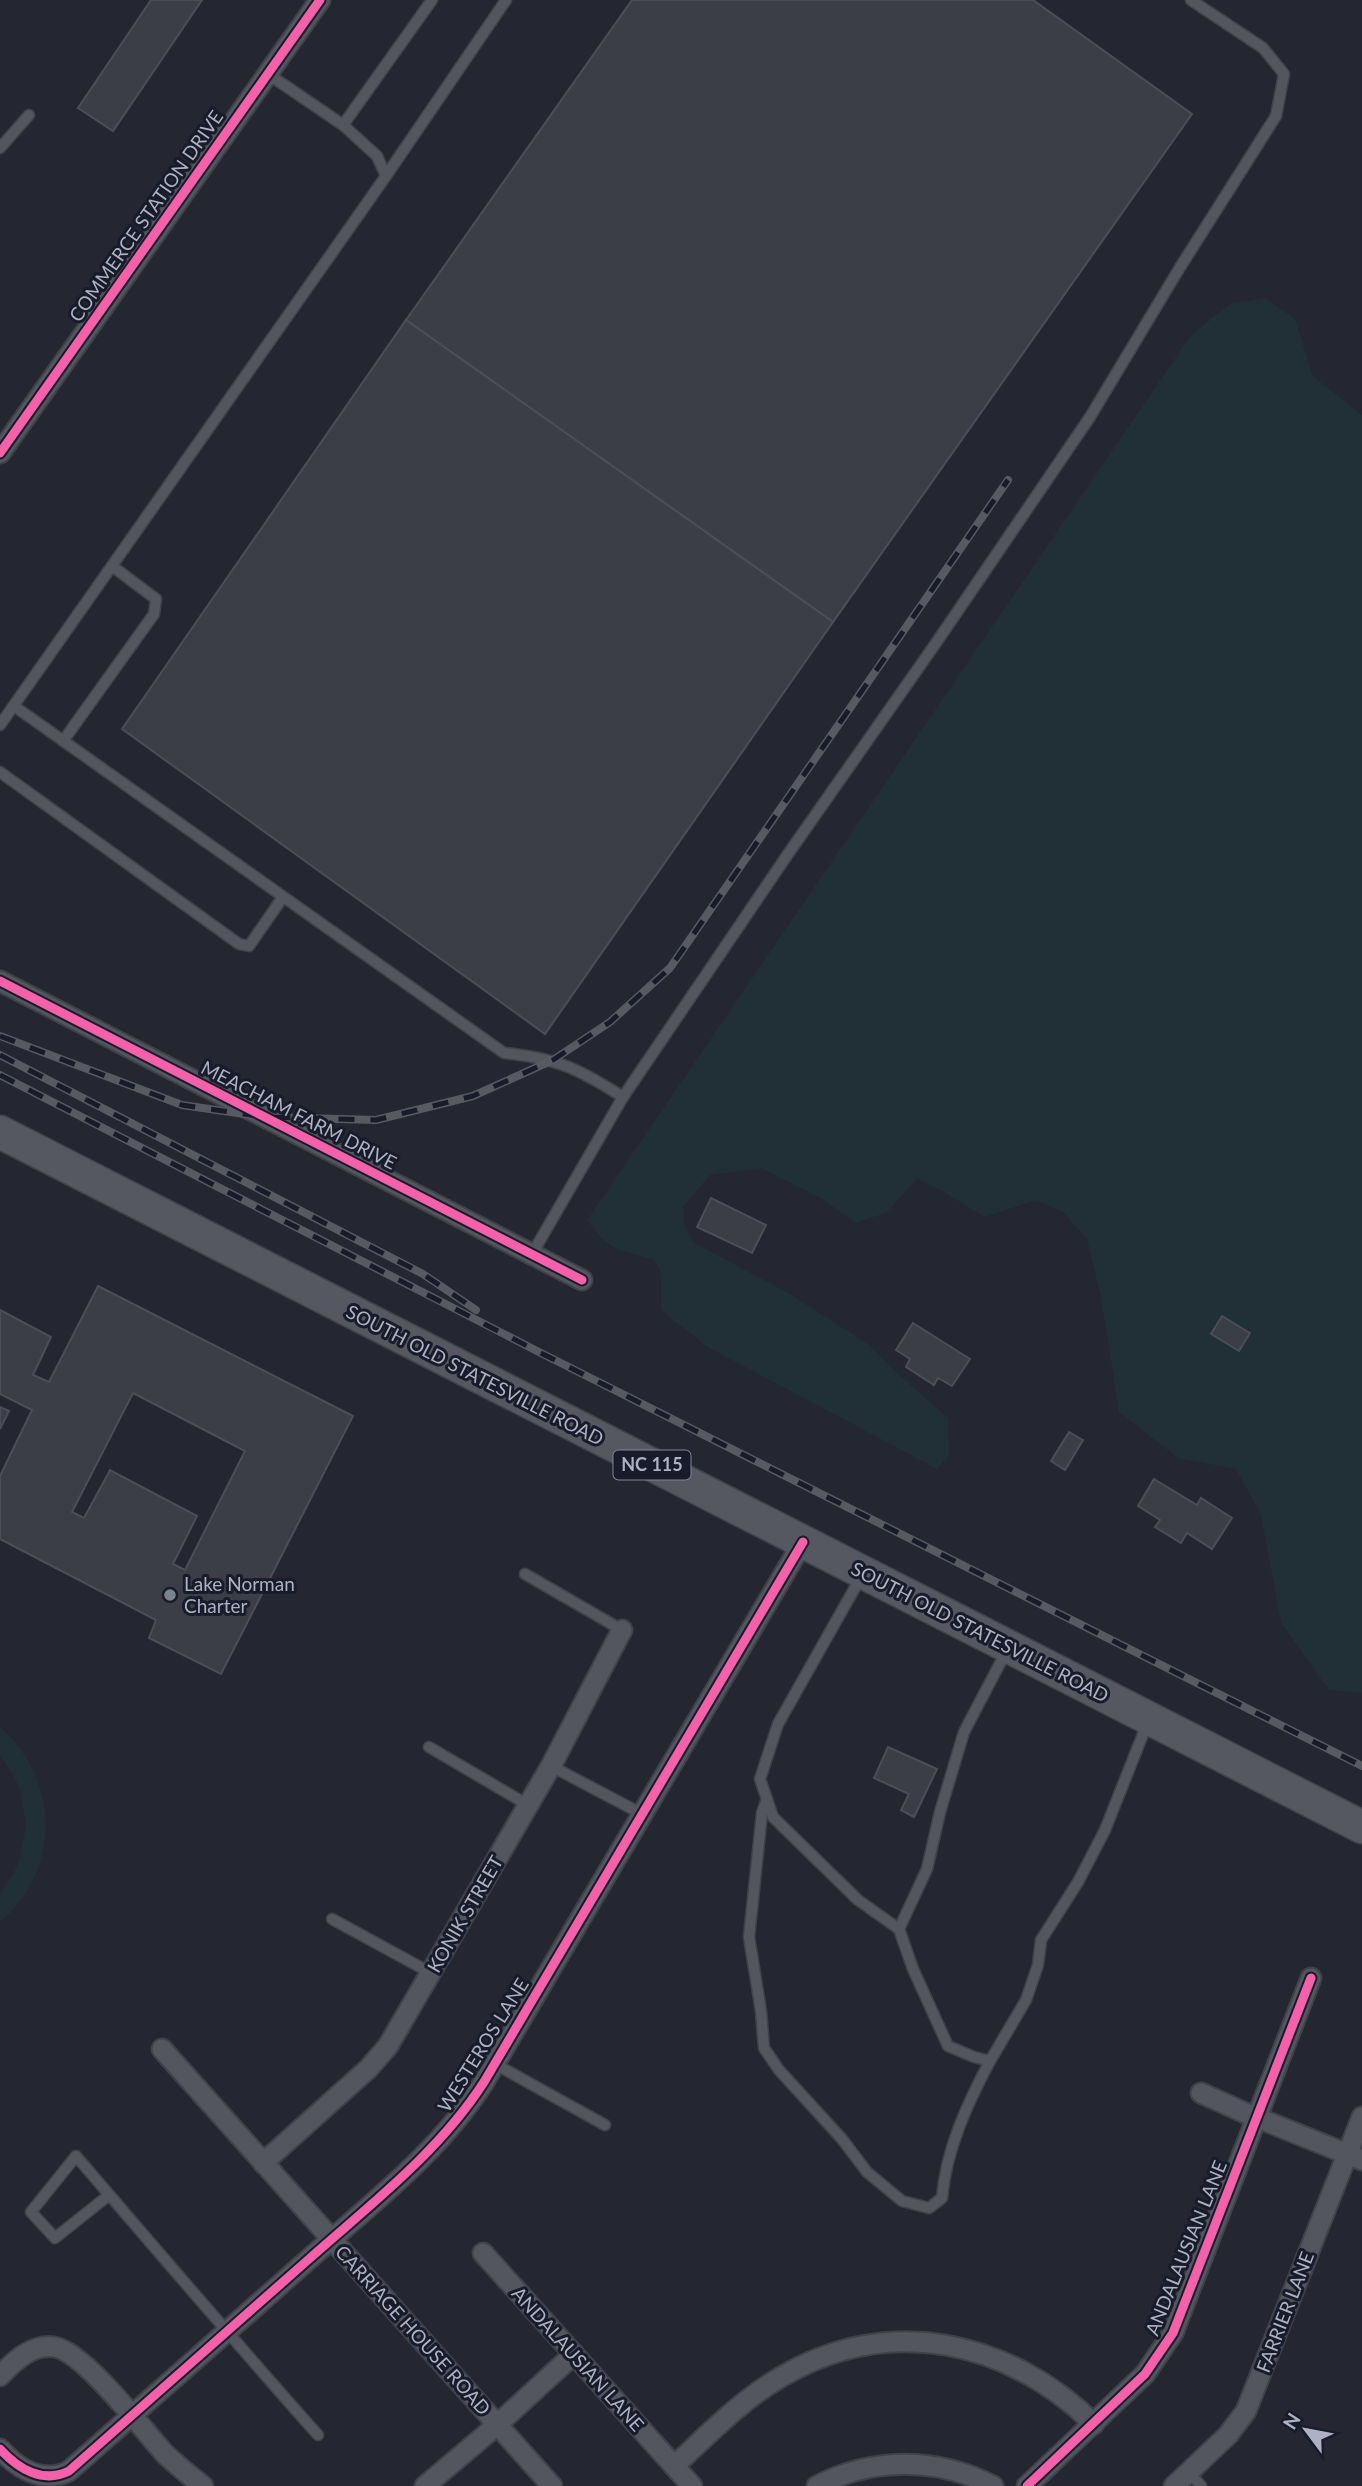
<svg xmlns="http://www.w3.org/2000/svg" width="1362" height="2486" font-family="Lato,sans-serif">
  <rect width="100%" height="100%" fill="#242731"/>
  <g fill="#212f36">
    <path d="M1266,298L1295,319L1313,376L1362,415V1693L1329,1690L1281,1623L1261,1515L1236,1469L1178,1458L1119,1412L1101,1298L1087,1239L1063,1212L1036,1200L984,1217L946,1193L917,1179L886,1213L855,1223L821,1198L761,1168L710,1175L683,1207L684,1224L693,1242L788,1293L868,1344L898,1374L948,1418L949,1455L937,1469L706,1346L661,1310V1273L654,1259C619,1251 608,1250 587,1220L1191,335L1230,304Z"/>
    <path d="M0,1727C60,1779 61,1871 0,1922V1893L14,1873L20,1858L26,1826L21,1793L15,1778L0,1756Z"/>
  </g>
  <g fill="#3c3e47" stroke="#4b4e59" stroke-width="2" fill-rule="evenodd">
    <polygon points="151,0 202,0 113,131 78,108"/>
    <polygon points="632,0 1033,0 1192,114 833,622 406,320"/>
    <polygon points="406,320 833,622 545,1034 122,729"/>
    <polygon points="711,1198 766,1225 752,1253 697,1227"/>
    <path d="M98,1286L353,1416L221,1674L149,1638L156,1620L0,1539V1476L32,1410L0,1394V1310L51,1337L33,1375L49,1382ZM133,1393L245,1451L185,1570L173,1564L197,1516L110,1470L84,1518L72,1512Z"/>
    <polygon points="1222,1316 1250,1333 1239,1351 1211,1334"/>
    <polygon points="913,1323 970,1359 952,1386 938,1378 934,1385 906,1367 910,1359 896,1350"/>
    <polygon points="0,1407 9,1411 0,1429"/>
    <polygon points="1069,1432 1083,1440 1065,1470 1051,1461"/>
    <polygon points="1154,1479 1197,1505 1201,1498 1232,1518 1212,1549 1187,1533 1181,1543 1155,1527 1160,1520 1138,1506"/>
    <polygon points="888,1747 937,1769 914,1817 901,1810 909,1794 874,1778"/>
  </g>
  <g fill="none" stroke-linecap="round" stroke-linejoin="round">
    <g stroke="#40424a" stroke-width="13">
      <g id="lane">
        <polyline points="268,74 343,125 377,156 386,176"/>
        <polyline points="343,125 432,0"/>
        <polyline points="0,148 29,115"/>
        <path d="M14,706L504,1053C557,1058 579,1069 623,1097"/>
        <polyline points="0,725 386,176 506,0"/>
        <polyline points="63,741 154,614 156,599 112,566"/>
        <polyline points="0,772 239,944 249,946 283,897"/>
        <polyline points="532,1254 623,1097 788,854 936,643 1090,417 1179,269 1276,116 1284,74 1263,48 1191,0"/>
        <polyline points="525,1574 622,1630"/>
        <polyline points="861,1577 778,1724 760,1779 773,1817 858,1900 899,1929 913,1969 948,2046 974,2057 990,2061 1026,2000 1038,1965 1041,1940 1078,1882 1105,1830 1147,1724"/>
        <polyline points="429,1747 528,1805"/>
        <polyline points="551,1766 642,1814"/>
        <path d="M767,1799L762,1813L749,1937L761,2011L764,2048L779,2070L842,2139L867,2172L902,2201L929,2208L942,2198C946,2150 967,2104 990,2061"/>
        <polyline points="332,1919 431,1973"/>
        <polyline points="899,1929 927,1869 940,1812 964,1732 1007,1650"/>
        <polyline points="495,2064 605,2125"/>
        <path d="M109,2195L55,2238L31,2212L76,2156C156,2249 236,2343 318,2435"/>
        <polyline points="1189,2472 1201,2486"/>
      </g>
    </g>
    <g stroke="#40424a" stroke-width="23">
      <g id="street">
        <polyline points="0,453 320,0"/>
        <polyline points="0,981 582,1280"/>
        <polyline points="162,2049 552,2486"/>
        <polyline points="1201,2093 1243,2112 1362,2160"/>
        <polyline points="263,2163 369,2068 388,2046 551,1766 622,1630"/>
        <polyline points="483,2253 692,2486"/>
        <path d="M0,2376C14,2361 33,2343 55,2347C85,2353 143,2430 166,2455C178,2466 190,2476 203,2486"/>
        <path d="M0,2449C18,2469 43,2484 69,2471C149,2400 229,2330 309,2259C371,2204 439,2152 484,2082L803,1542"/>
        <path d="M674,2466C708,2435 741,2400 781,2377C887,2314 1008,2339 1094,2424"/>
        <polyline points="425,2486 497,2425 574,2354"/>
        <path d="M817,2486C873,2457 937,2457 993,2486"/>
        <polyline points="1027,2486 1145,2374 1173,2333 1311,1978"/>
        <polyline points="1174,2486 1228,2435 1246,2411 1362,2117"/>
      </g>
    </g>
    <g stroke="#41444e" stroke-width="35">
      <polyline id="primary" points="0,1132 1362,1827"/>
    </g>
    <use href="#lane" stroke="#53565f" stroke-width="10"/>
    <use href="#street" stroke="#53565f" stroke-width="19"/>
    <use href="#primary" stroke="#565861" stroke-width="32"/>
    <g stroke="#575a62" stroke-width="8">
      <g id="rail">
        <polyline points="0,1036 182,1105 265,1117 376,1120 473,1096 553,1060 610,1022 670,968 1008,480"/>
        <polyline points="0,1055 423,1274 476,1310"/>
        <polyline points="0,1075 537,1351 1362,1766"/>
      </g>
    </g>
    <use href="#rail" stroke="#181c2a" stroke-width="5" stroke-dasharray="16" stroke-linecap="butt"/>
    <g stroke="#181c2a" stroke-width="13">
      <g id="cycleway">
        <polyline points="0,453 320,0"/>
        <polyline points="0,981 582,1280"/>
        <path d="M0,2449C18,2469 43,2484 69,2471C149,2400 229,2330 309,2259C371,2204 439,2152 484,2082L803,1542"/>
        <polyline points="1027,2486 1145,2374 1173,2333 1311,1978"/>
      </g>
    </g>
    <use href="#cycleway" stroke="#f560ab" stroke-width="9"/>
  </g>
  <circle fill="#7c8190" stroke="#181c2a" stroke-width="2.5" cx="170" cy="1595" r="7"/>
  <g text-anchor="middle" stroke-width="6" stroke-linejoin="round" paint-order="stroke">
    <rect fill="#181c2a" stroke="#808495" stroke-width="2" x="613.5" y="1450.5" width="77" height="29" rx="5"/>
    <g font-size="18" font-weight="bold" fill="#acb1c3">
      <text x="652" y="1471">NC 115</text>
    </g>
    <g font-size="19" fill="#acb1c3" stroke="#181c2a">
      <text transform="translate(146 216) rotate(-55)" y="7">COMMERCE STATION DRIVE</text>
      <text transform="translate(299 1115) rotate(27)" y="7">MEACHAM FARM DRIVE</text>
      <text transform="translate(475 1375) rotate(27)" y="7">SOUTH OLD STATESVILLE ROAD</text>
      <text transform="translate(980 1632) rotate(27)" y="7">SOUTH OLD STATESVILLE ROAD</text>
      <text transform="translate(465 1914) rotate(-60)" y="7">KONIK STREET</text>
      <text transform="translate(483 2045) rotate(-58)" y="7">WESTEROS LANE</text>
      <text transform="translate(1186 2248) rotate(-68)" y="7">ANDALAUSIAN LANE</text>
      <text transform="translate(1285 2312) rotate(-69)" y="7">FARRIER LANE</text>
      <text transform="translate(413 2330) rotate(48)" y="7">CARRIAGE HOUSE ROAD</text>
      <text transform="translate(578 2359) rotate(48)" y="7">ANDALAUSIAN LANE</text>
    </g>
    <g font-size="19" fill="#acb1c3" stroke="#181c2a" text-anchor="start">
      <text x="184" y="1591">Lake Norman<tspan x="184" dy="22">Charter</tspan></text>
    </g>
  </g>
  <g transform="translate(1306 2430) rotate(302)" stroke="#181c2a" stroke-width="5" paint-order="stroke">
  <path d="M0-5L12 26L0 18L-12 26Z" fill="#acb1c3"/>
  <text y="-10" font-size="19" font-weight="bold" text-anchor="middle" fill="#acb1c3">N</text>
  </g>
</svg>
